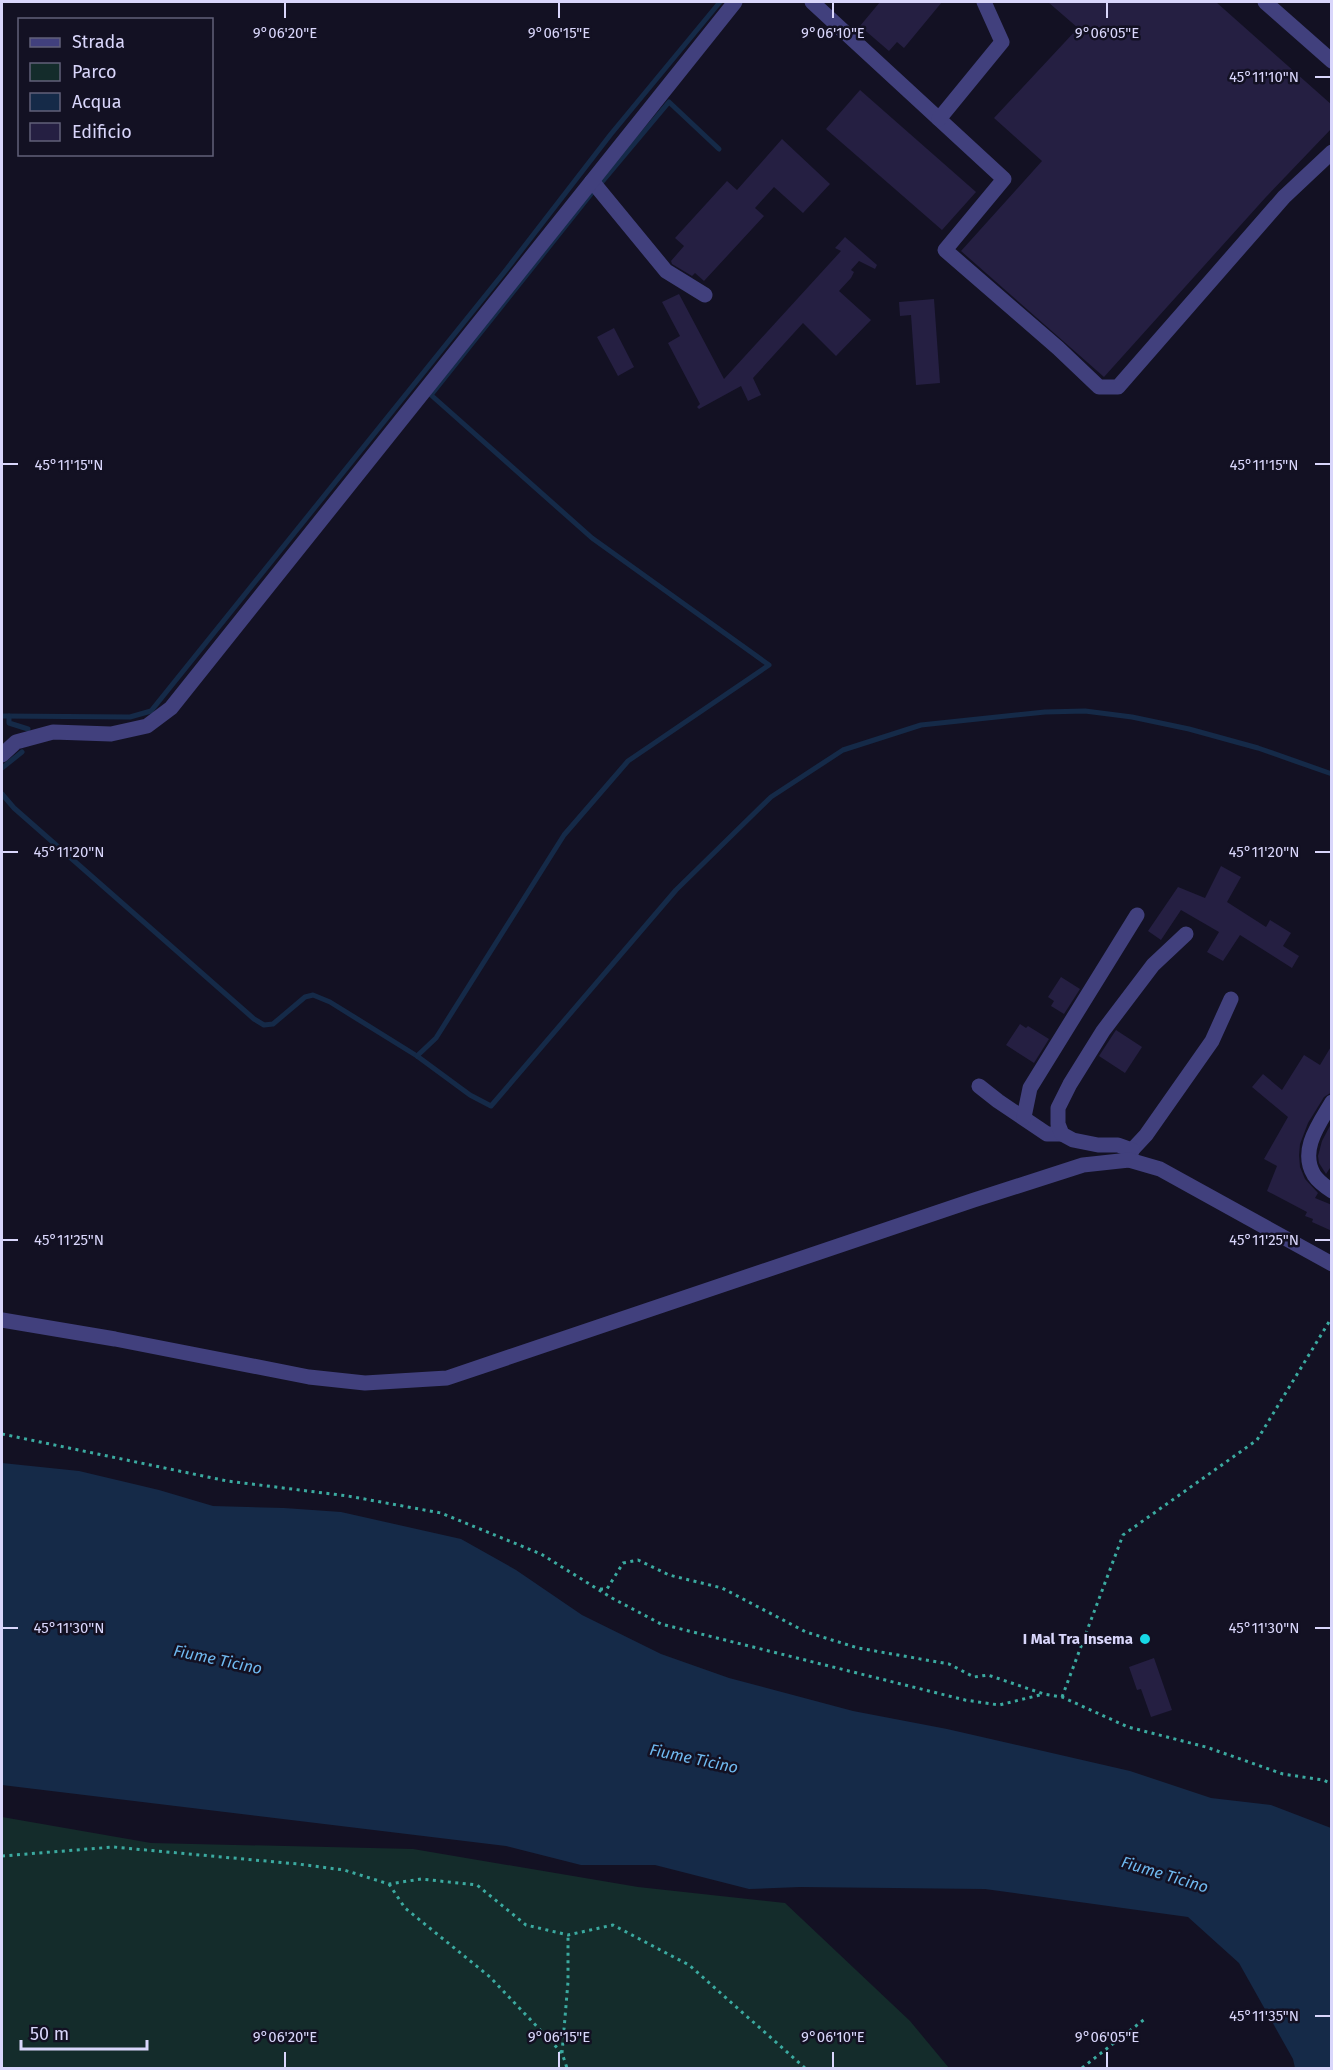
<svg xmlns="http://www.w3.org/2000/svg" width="1333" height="2070" font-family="'Fira Sans',sans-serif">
  <rect width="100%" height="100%" fill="#131123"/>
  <polygon fill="#142c2b" points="2,1817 151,1843 413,1849 638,1887 785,1903 910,2021 949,2068 2,2068"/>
  <polygon fill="#152a48" points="2,1463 79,1471 159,1490 213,1506 284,1508 341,1512 461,1539 516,1570 582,1615 661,1654 729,1678 853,1711 947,1729 1130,1771 1211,1798 1271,1805 1331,1828 1331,2068 1295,2068 1293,2059 1239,1963 1188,1917 985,1889 800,1887 749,1889 655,1865 581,1865 506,1846 2,1785"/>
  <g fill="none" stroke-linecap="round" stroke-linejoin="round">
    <g stroke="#152a48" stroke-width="5">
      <polyline points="602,182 669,102 719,149"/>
      <polyline points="2,716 130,717 151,711 506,270 611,134 720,2"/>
      <polyline points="9,716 9,723 28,729"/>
      <polyline points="2,768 22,752"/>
      <polyline points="2,794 14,808 254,1019 264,1025 273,1024 305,997 313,995 330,1002 417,1056 470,1095 491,1106 676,890 771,797 843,750 921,725 1045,712 1085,711 1132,717 1189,729 1258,748 1332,774"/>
      <polyline points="417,1056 436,1038 564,835 628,761 769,665 592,538 431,395 591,194"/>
    </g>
  </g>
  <g fill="#251f42">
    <polygon points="880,2 942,2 904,48 897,42 889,51 860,26"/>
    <polygon points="1048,2 1216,2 1332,105 1332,128 1266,197 1104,377 961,251 1042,161 994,118 1078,28"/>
    <polygon points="860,90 976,192 942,230 826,129"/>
    <polygon points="782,139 830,184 803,213 774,187 755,208 764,216 704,281 695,273 692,276 672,264 671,261 684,246 675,238 727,181 737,190"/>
    <polygon points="845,237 877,265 875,269 859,261 851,270 854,272 851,278 839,291 871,320 836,356 803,323 753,378 761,395 748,401 741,386 699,409 697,407 700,404 668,343 680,336 662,302 679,294 724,379 841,251 835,248"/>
    <polygon points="934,299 940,383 916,385 911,315 900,316 899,302"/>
    <polygon points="614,328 634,367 618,376 597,337"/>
    <polygon points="1221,866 1241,877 1227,902 1266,927 1270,920 1291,933 1283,946 1299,956 1292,968 1240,935 1223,961 1207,952 1219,932 1181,910 1161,940 1148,931 1178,887 1205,898"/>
    <polygon points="1061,977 1080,989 1064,1014 1051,1006 1054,1001 1048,997"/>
    <polygon points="1020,1024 1026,1028 1028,1026 1049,1039 1034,1063 1006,1045"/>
    <polygon points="1116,1030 1142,1047 1125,1073 1099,1056"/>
    <polygon points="1332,1045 1332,1092 1324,1097 1308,1123 1300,1144 1299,1155 1300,1167 1305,1179 1318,1193 1315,1198 1332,1205 1332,1231 1312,1222 1313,1219 1305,1216 1307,1212 1267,1191 1277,1166 1264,1159 1288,1117 1252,1087 1263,1074 1282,1090 1304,1055 1320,1065"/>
    <polygon points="1332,1122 1332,1165 1326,1174 1319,1163 1318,1156 1322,1141"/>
    <polygon points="1154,1658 1172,1710 1151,1717 1141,1689 1137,1690 1129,1667"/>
  </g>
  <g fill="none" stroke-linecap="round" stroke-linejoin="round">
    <g stroke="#3baaa0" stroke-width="3" stroke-dasharray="3 4.5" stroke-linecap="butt">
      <polyline points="2,1434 227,1481 348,1496 441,1513 541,1554 612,1598 661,1624 965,1700 999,1705 1044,1694"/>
      <polyline points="600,1589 607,1589 623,1563 638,1560 669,1575 722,1588 806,1632 858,1648 949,1664 974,1677 988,1675 1044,1694 1062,1697 1128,1727 1206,1747 1283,1774 1323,1780 1332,1784"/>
      <polyline points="1062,1697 1123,1535 1257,1440 1332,1317"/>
      <polyline points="2,1856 113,1847 298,1864 344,1870 389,1884 421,1879 477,1885 526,1925 568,1935 613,1925 689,1965 805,2068"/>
      <polyline points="389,1884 405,1908 490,1977 562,2053 567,2068"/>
      <polyline points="562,2053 568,1982 568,1935"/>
      <polyline points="1082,2068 1146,2018"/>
    </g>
    <g stroke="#41407d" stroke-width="15">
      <polyline points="812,2 1004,179 945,250 1058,348 1099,387 1118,387 1284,197 1332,152"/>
      <polyline points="1265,2 1332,61"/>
      <polyline points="939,119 1002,42 984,2"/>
      <polyline points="592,181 666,271 705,295"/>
      <polyline points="2,755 16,742 53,732 111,734 147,726 171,708 735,2"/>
      <polyline points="979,1086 998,1101 1047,1134 1062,1134"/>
      <path d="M1332,1102C1319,1124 1299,1150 1314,1175C1318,1181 1326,1187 1332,1191"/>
      <polyline points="1024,1117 1030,1088 1137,915"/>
      <polyline points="1132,1150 1146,1135 1212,1041 1231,999"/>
      <polyline points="1129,1160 1132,1150 1118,1145 1098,1145 1073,1140 1062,1134 1058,1124 1058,1108 1070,1084 1103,1031 1153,965 1186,934"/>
      <polyline points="2,1320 115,1339 309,1377 365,1383 447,1378 974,1200 1083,1165 1129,1160 1160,1169 1332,1264"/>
    </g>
  </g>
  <path fill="none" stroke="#d9d6fb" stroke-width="2" d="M285,3V18M559,3V18M833,3V18M1107,3V18M1315,77H1330M3,464H18M1315,464H1330M3,852H18M1315,852H1330M3,1240H18M1315,1240H1330M3,1628H18M1315,1628H1330M1315,2016H1330M285,2052V2067M559,2052V2067M833,2052V2067M1107,2052V2067"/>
  <circle fill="#17d8e6" stroke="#131123" stroke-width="2" cx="1145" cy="1639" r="6"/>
  <g text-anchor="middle" stroke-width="5" stroke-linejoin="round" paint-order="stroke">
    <g font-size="15" font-weight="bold" fill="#d9d6fb" stroke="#131123" text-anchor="end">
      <text x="1133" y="1644">I Mal Tra Insema</text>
    </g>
    <g font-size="16" font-style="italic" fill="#6fb9f0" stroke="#131123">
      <text transform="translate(218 1659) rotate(12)" y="6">Fiume Ticino</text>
      <text transform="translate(694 1758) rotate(12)" y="6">Fiume Ticino</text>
      <text transform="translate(1165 1874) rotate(17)" y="6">Fiume Ticino</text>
    </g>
  </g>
  <g font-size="15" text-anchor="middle" fill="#d9d6fb" stroke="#131123" stroke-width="5" stroke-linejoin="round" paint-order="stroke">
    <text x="285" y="38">9°06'20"E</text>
    <text x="559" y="38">9°06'15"E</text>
    <text x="833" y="38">9°06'10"E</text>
    <text x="1107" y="38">9°06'05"E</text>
    <text x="1264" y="82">45°11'10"N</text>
    <text x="1264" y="470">45°11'15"N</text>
    <text x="69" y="470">45°11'15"N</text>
    <text x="1264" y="857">45°11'20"N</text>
    <text x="69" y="857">45°11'20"N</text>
    <text x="1264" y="1245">45°11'25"N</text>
    <text x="69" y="1245">45°11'25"N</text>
    <text x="69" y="1633">45°11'30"N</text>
    <text x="1264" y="1633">45°11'30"N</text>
    <text x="1264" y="2021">45°11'35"N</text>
    <text x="285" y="2042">9°06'20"E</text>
    <text x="559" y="2042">9°06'15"E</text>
    <text x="833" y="2042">9°06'10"E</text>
    <text x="1107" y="2042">9°06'05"E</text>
  </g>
  <rect width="1333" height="2070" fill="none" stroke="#d9d6fb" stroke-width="6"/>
  <rect x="18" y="18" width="195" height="138" fill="#131123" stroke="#626079" stroke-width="1.5"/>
  <rect x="30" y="38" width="30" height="9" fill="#41407d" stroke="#626079" stroke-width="1.5"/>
  <text x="72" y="48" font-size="18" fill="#d9d6fb">Strada</text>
  <rect x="30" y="63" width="30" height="18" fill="#142c2b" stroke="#626079" stroke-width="1.5"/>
  <text x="72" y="78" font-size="18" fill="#d9d6fb">Parco</text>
  <rect x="30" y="93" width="30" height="18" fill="#152a48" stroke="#626079" stroke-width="1.5"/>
  <text x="72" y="108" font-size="18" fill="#d9d6fb">Acqua</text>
  <rect x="30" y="123" width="30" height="18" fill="#251f42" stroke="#626079" stroke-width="1.5"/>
  <text x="72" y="138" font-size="18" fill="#d9d6fb">Edificio</text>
  <path d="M21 2040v9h126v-9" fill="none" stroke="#d9d6fb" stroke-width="3"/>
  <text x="30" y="2040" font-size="18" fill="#d9d6fb" stroke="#131123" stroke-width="4.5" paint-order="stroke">50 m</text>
</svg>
